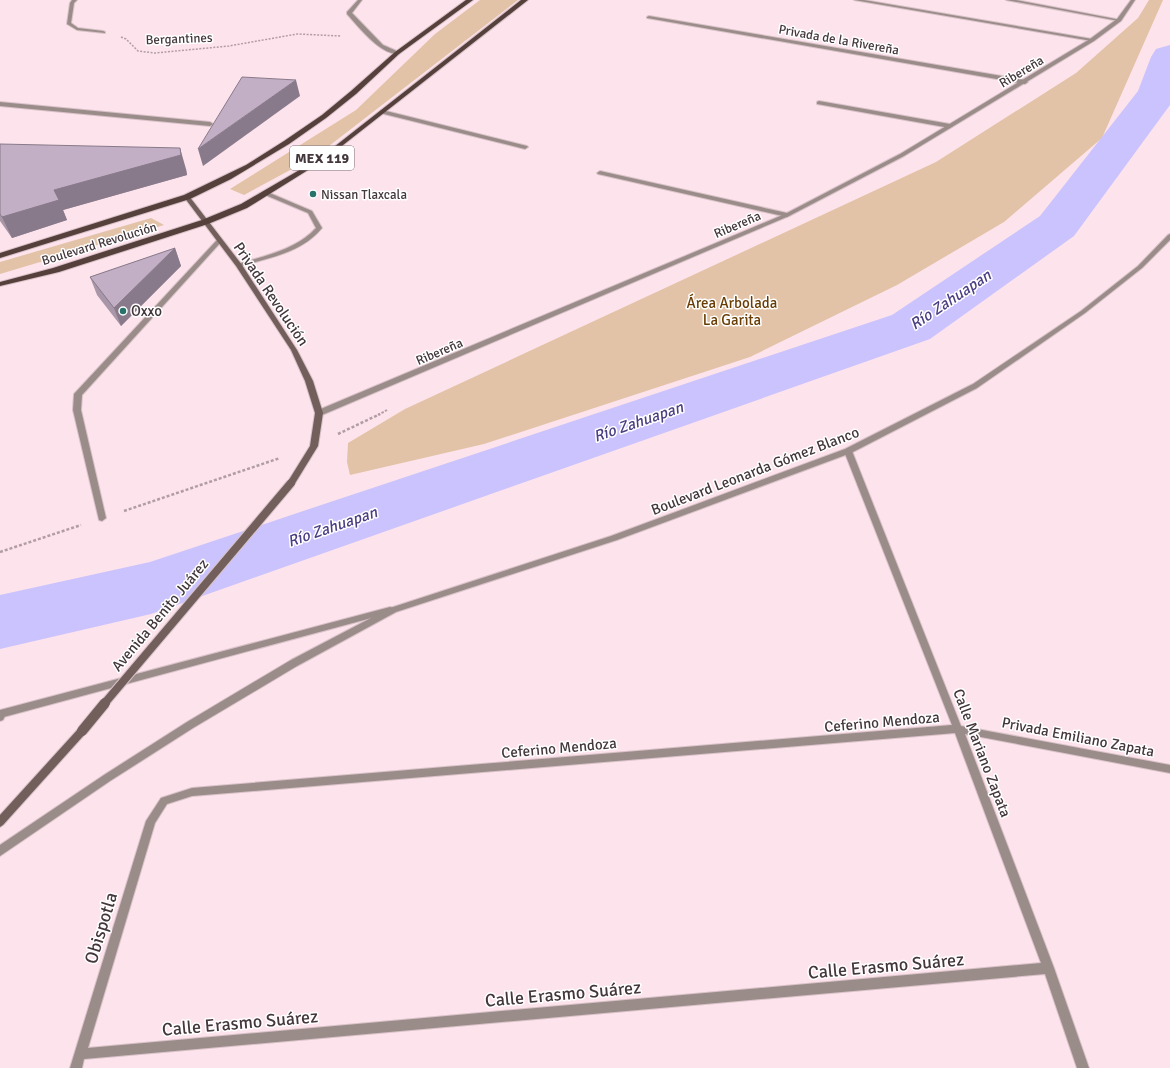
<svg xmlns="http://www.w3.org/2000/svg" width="1170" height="1068" font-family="Signika,sans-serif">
  <rect width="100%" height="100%" fill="#fde3eb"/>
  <g fill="#e2c3a7">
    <polygon points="480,0 518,0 316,156 244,195 230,189 356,110 435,34"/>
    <polygon points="1149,0 1163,0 1102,138 1004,222 897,285 750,357 484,444 350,475 347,462 348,443 405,409 936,162 1076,73 1138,18"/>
    <polygon points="151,218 164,225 0,274 0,262"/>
  </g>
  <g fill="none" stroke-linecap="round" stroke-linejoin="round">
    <polygon fill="#cac3fd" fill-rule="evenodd" points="1170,45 1170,105 1074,236 930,339 174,606 151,614 0,649 0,595 150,562 892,315 1040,216 1138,91 1151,57 1156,49"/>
    <g stroke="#d8c1c8" stroke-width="2">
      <g id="service">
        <path d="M358,0H362L352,13L383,45L399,52V54C380,55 359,27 347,14V12Z"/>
        <polygon points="0,102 210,122 213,124 210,126 0,106"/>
        <polygon points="382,110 527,146 528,147 525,149 380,113 380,111"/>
        <path d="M265,191L312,211L322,228C303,252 269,258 241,266H237V264C264,256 296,250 316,228L308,213L263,194V192Z"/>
        <polygon points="219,239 221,240 221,242 82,395 81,410 106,518 102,521 99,520 73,410 74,394 217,240"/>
      </g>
    </g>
    <g stroke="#d8c1c8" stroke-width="2">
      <g id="minor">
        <polygon points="72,0 77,0 74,3 71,23 78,28 103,31 105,32 105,33 77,30 67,24 70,3"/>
        <polygon points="854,0 864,0 1092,39 1094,40 1092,41"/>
        <polygon points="1006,0 1016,0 1121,20 1119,21"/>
        <polygon points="649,16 1025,80 1028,82 1025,84 647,18 647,17"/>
        <polygon points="819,101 950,124 953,126 950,128 817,104 817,102"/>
        <polygon points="600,171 787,213 790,215 787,217 598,174 597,173"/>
        <path d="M848,448L852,451L961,726L1170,765V773L965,734L1054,968L1089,1068H1077L1045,974L84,1059L82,1068H70L146,821L161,798L192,788L952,725L844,451ZM955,733L1041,963L88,1048L155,823L167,804L192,796Z"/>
        <polygon points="390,607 393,608 394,610 393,612 390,613 0,718 0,710"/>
      </g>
    </g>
    <g stroke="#d8c1c8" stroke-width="2">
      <g id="tertiary">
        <polygon points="1131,0 1135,0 1121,21 1094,41 904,156 789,216 322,415 316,415 315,413 316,411 785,214 900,154 1090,39 1117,19"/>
        <polygon points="1170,234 1170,240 1142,268 1085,313 977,388 851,453 617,540 396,612 297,666 193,728 110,781 0,856 0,845 104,775 187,722 291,660 390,608 611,536 845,449 973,384 1081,311 1138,266 1168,235"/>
        <polygon points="0,710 4,711 6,714 3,720 0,721"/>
      </g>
    </g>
    <g stroke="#d8c1c8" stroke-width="2">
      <g id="secondary">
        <polygon points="187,195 189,196 242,265 297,350 313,381 323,413 318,446 294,485 291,486 287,483 310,446 315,413 305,381 291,350 236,266 184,197"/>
        <polygon points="82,727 85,728 87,731 85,734 3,825 0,827 0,815 79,728"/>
      </g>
    </g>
    <g stroke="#d8c1c8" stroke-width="2">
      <g id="primary">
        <polygon points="466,0 473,0 399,54 356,94 326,118 289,144 231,179 190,199 0,258 0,253 184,195 246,165 284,141 322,115 351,91 395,52"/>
        <polygon points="521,0 528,0 324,160 247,208 208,224 59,272 0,286 0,282 53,268 202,220 241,204 320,158"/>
      </g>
    </g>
    <polyline stroke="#b29da4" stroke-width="1.5" stroke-dasharray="2 1.5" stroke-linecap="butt" points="121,37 126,39 138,51 155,53 229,46 297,34 341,36"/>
    <polyline stroke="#b29da4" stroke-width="2" stroke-dasharray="2.5 1.5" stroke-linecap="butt" points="378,415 387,410"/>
    <g stroke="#b29da4" stroke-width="2.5" stroke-dasharray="3 2" stroke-linecap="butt">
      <polyline points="338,434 380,414"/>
      <polyline points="124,511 280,458"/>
      <polyline points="0,552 81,525"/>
    </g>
    <use href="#service" fill="#9a8c89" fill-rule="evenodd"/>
    <use href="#minor" fill="#9a8c89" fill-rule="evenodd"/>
    <use href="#tertiary" fill="#9a8c89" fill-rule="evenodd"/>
    <use href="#secondary" fill="#725f5b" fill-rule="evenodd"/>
    <use href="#primary" fill="#56403c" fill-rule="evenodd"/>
    <g stroke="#d8c1c8" stroke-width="10" stroke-linecap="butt">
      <polyline id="secondary-bridge-far1" points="104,704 291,483"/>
    </g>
    <g stroke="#d8c1c8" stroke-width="12" stroke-linecap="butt">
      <polyline id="secondary-bridge" points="82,731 105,703"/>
    </g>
    <use href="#secondary-bridge-far1" stroke="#725f5b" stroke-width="8"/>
    <use href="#secondary-bridge" stroke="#725f5b" stroke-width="10"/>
  </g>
  <g fill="#a896a9">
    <polygon points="0,144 186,169 187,175 63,210 67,220 12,238 0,221"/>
    <polygon points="175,248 181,266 121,326 97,295 90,277"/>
  </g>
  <g fill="#887a8a">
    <polygon points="296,80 300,96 203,166 198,149"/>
    <polygon points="180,148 186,169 187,175 63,210 67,220 12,238 2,217 54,190"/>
    <polygon points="175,248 181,266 121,326 114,308"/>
  </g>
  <g fill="#c3afc5" stroke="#887a8a">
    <polygon points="242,77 296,80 198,149"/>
    <polygon points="0,144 180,148 181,155 54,190 59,200 2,217 0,214"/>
    <polygon points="175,248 114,308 90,277"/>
  </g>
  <g fill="#28726c" stroke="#fff" stroke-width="1.5">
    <circle cx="313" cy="194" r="4"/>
    <circle cx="123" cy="311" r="4"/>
  </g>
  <g text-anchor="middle" stroke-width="3" stroke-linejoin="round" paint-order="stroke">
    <g font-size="13" fill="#44373b" stroke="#fff">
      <text transform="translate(179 38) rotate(-2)" y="5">Bergantines</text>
      <text transform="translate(839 39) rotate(10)" y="5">Privada de la Rivereña</text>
      <text transform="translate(1021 71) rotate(-31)" y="5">Ribereña</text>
      <text transform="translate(737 224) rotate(-23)" y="5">Ribereña</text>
      <text transform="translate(99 243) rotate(-17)" y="5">Boulevard Revolución</text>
      <text transform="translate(439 351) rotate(-23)" y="5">Ribereña</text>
    </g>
    <g font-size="13" fill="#44373b" stroke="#fff" text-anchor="start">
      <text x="321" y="199">Nissan Tlaxcala</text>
    </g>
    <rect fill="#fff" stroke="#7c7376" stroke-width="1" x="290" y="146" width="64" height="24" rx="3"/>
    <g font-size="14" font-weight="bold" fill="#44373b">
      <text x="322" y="163">MEX 119</text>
    </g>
    <g font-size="15" fill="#44373b" stroke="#fff">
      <text transform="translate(271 294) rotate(56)" y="5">Privada Revolución</text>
      <text transform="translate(755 471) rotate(-21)" y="5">Boulevard Leonarda Gómez Blanco</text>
      <text transform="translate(160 615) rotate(-50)" y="5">Avenida Benito Juárez</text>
      <text transform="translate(882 722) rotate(-5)" y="5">Ceferino Mendoza</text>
      <text transform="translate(1078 737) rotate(11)" y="5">Privada Emiliano Zapata</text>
      <text transform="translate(559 748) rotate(-5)" y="5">Ceferino Mendoza</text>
      <text transform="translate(982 753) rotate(69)" y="5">Calle Mariano Zapata</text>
    </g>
    <g font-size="15" fill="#683c03" stroke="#fff">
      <text x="732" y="308">Área Arbolada<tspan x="732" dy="17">La Garita</tspan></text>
    </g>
    <g font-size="15" fill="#44373b" stroke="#fff" text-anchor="start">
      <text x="131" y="316">Oxxo</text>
    </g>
    <g font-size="16" font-style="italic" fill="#4b3e82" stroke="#fff">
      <text transform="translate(950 299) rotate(-34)" y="6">Río Zahuapan</text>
      <text transform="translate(638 421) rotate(-19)" y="6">Río Zahuapan</text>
      <text transform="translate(332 526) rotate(-19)" y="6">Río Zahuapan</text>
    </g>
    <g font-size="18" fill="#44373b" stroke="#fff">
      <text transform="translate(101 928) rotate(-73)" y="6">Obispotla</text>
      <text transform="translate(886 966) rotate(-5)" y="6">Calle Erasmo Suárez</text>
      <text transform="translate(563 994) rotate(-5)" y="6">Calle Erasmo Suárez</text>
      <text transform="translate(240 1023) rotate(-5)" y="6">Calle Erasmo Suárez</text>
    </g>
  </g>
</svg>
